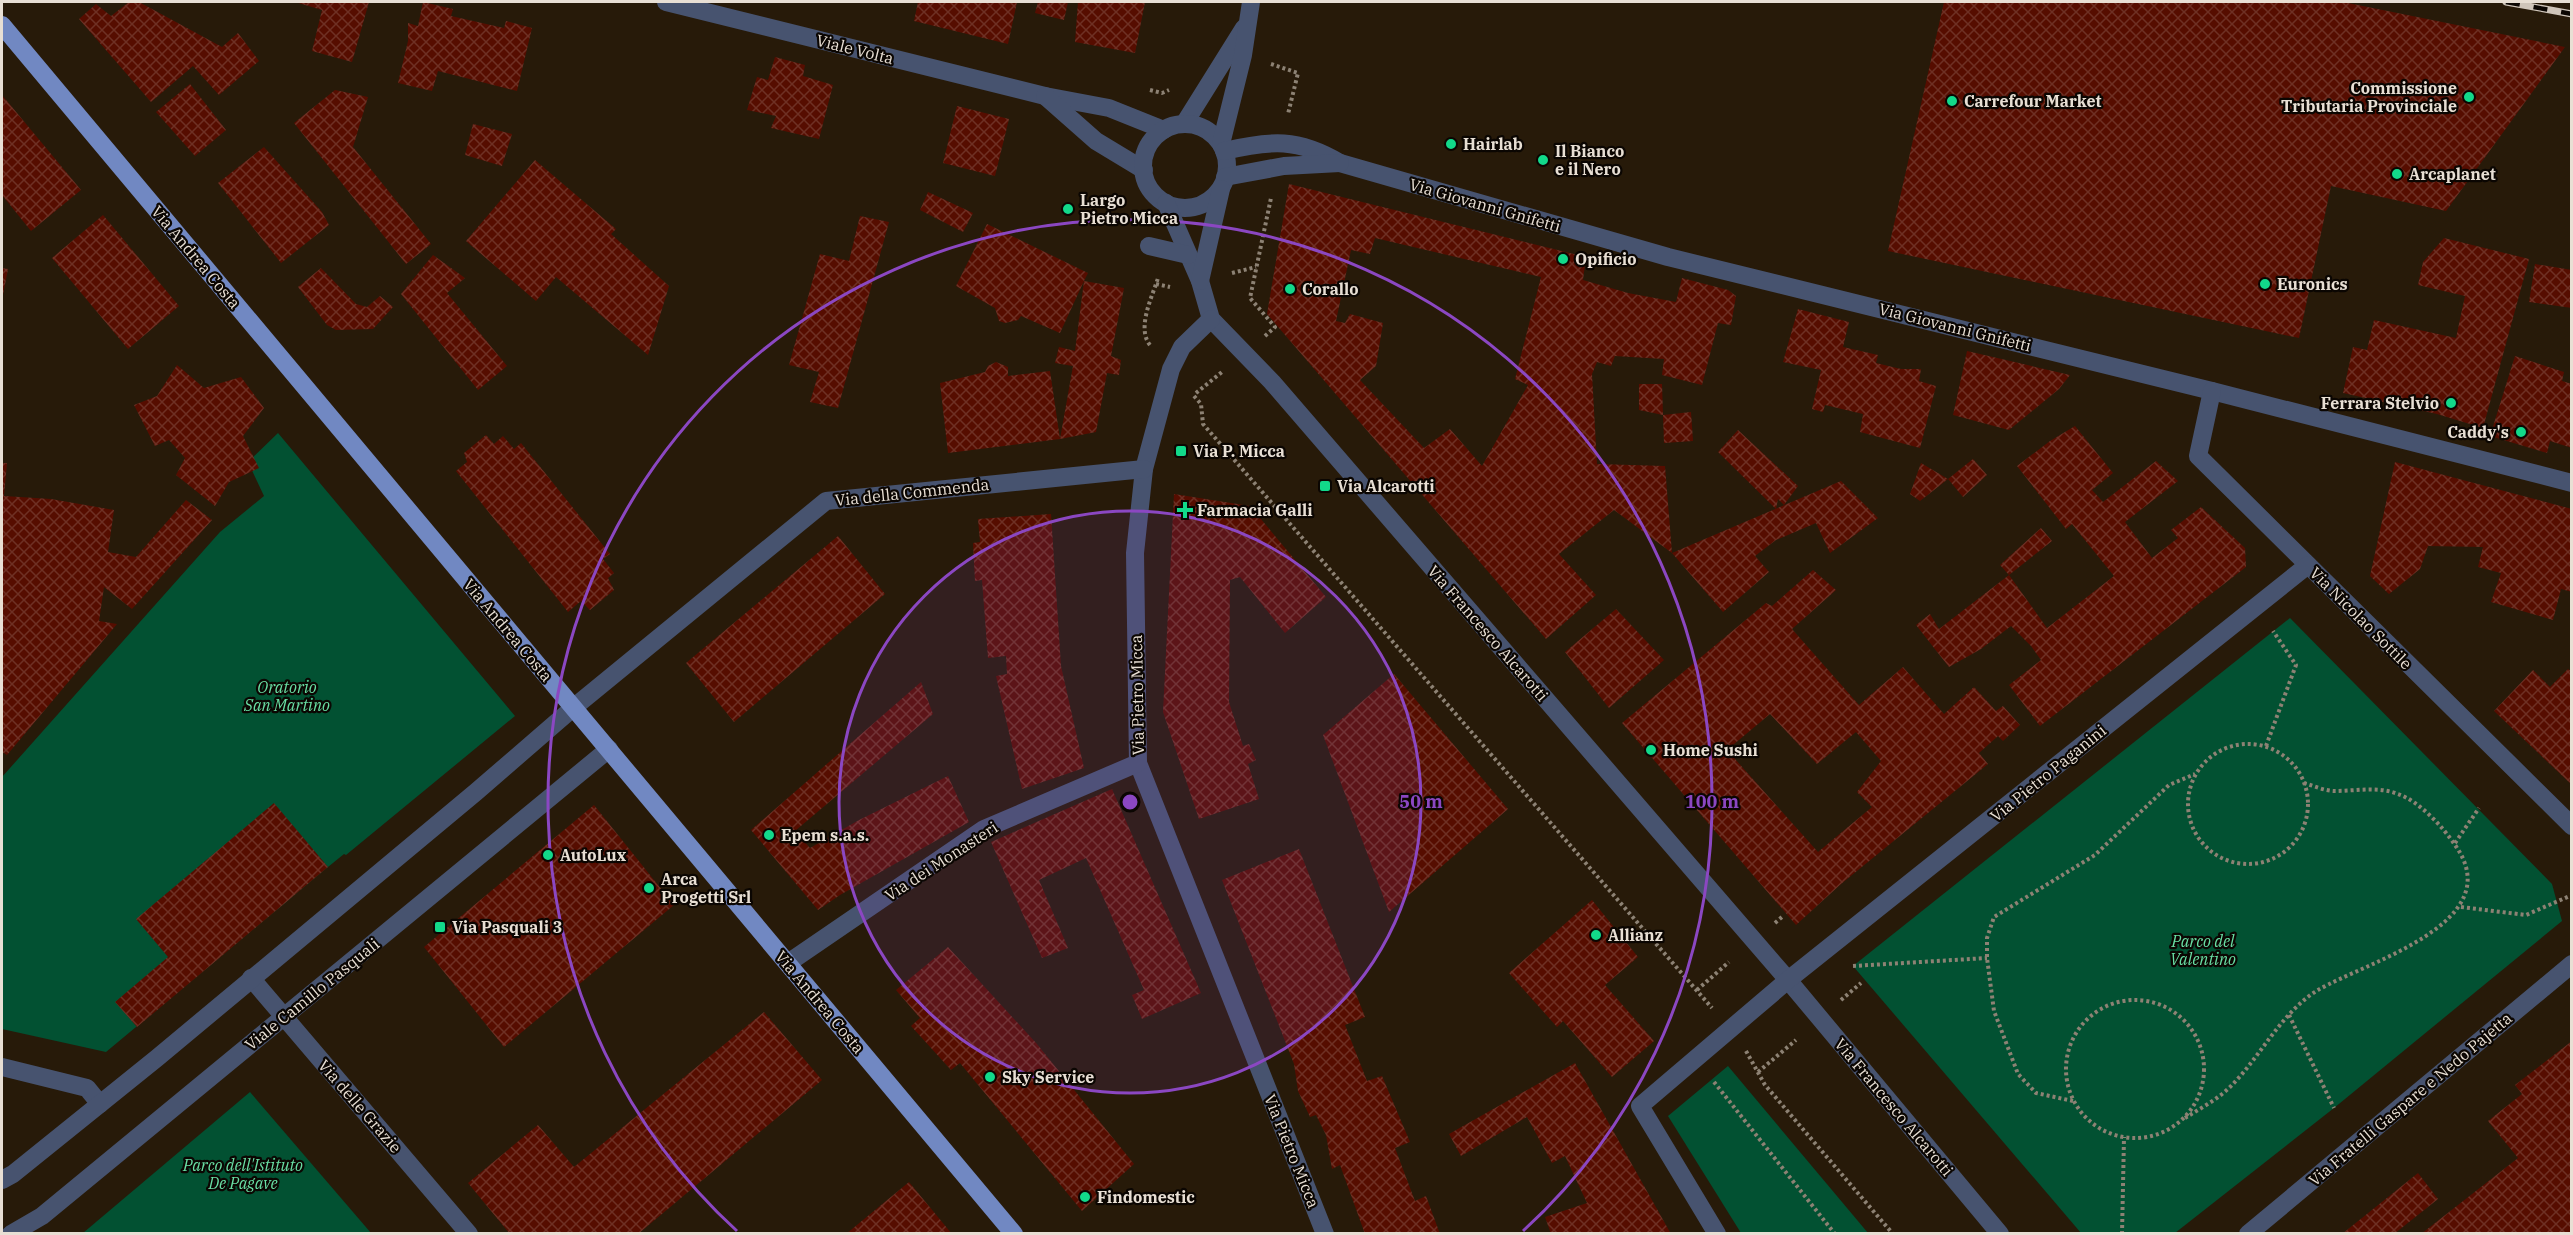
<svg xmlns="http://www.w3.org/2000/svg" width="2573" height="1235" font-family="'IBM Plex Serif',serif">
  <defs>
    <pattern id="building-cross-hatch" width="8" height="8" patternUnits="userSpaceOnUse" patternTransform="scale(1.5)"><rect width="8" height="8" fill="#560d00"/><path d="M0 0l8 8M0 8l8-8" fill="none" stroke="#6e3024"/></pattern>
  </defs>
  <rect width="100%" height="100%" fill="#271a09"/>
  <g fill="#025132">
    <polygon points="278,433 515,716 346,855 344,854 328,867 106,1052 2,1029 2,777 220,532 264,496 248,462"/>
    <polygon points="2290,618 2552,884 2562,921 2334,1108 2175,1233 2081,1233 1853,966"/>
    <polygon points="1728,1066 1868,1233 1741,1233 1668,1116"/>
    <polygon points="250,1092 371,1233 83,1233"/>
  </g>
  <g fill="url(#building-cross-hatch)" fill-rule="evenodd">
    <polygon points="129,2 139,2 222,47 238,33 259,61 219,95 193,66 151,102 79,19 96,4 111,16"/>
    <polygon points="295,2 369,2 352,62 312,51 322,10"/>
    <polygon points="423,2 453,9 451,16 504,28 506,21 532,28 517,91 438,71 432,91 398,83 408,41 408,23 418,26"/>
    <polygon points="918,2 1017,2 1008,44 914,21"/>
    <polygon points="1038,2 1068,2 1064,20 1035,13"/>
    <polygon points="1078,2 1145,2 1135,53 1075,42"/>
    <polygon points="1944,2 2343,2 2565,47 2446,211 2331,186 2299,338 1888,251"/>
    <polygon points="775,57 805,65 803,76 833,85 819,139 771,128 776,116 747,110 757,77 768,80"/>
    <polygon points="190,84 226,130 195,156 156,112"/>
    <polygon points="335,90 368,97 353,147 431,244 406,264 294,123"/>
    <polygon points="2,95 81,190 31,231 2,195"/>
    <polygon points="957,106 1009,119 995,176 943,163"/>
    <polygon points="473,124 512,134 502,166 465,155"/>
    <polygon points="264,147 322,212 329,225 281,263 218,183"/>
    <polygon points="535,160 616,229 611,234 669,286 648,355 556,277 536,301 466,241"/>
    <path d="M1289,184L1586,257L1583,280L1628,293L1676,302L1682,278L1728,290L1736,296L1731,325L1718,323L1702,385L1662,375L1664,359L1615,356L1611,366L1597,362L1592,374L1597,464L1665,466L1672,553L1614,510L1559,554L1596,595L1546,639L1267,314ZM1375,238L1541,277L1515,379L1528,385L1482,466L1450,429L1424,448L1360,380L1376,366L1383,323L1350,314L1345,323L1336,321L1351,250L1370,254Z"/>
    <polygon points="928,192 973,213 963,232 920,210"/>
    <polygon points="103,215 179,306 128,349 52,258"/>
    <polygon points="860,216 889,222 838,408 810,402 819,372 789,365 820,254 849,261"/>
    <polygon points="987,224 1088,273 1084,281 1124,288 1111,356 1121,360 1119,375 1107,373 1096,432 1060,439 1073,366 1055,363 1059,347 1075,351 1084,281 1060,333 1021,316 1018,320 1005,323 999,321 995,308 956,286"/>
    <polygon points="2444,238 2529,259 2483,428 2437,414 2343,393 2353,347 2367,350 2374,320 2456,338 2465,296 2418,285 2423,262"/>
    <polygon points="433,255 465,278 447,293 507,366 478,390 401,294"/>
    <polygon points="2535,264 2572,270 2572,308 2529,302"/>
    <polygon points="2,268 8,269 3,295 2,295"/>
    <polygon points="321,268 356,304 367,307 380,296 393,307 373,329 336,330 327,325 298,287"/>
    <polygon points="1798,309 1849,322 1843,347 1878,355 1876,363 1901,369 1921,369 1919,381 1936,386 1920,448 1860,432 1863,414 1825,405 1823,412 1812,409 1821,370 1783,362"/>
    <polygon points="1967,351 2070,375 2059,389 2009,430 1953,415"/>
    <polygon points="2515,356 2564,372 2562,381 2572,384 2572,448 2550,441 2547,453 2490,436"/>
    <polygon points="996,362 1008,367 1008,376 1050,371 1060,439 948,453 940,383 985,372 988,366"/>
    <polygon points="177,365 204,388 241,377 264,408 243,436 259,468 229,482 215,506 176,475 185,458 169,440 155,446 134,405 157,396"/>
    <polygon points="1639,384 1662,384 1663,415 1639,410"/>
    <polygon points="1691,412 1693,441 1664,443 1663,415"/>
    <polygon points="2075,426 2113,473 2092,490 2103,502 2156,461 2178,481 2125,522 2152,558 2178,538 2171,530 2201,507 2245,548 2246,567 2040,726 2009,685 2041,660 2031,646 2011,626 1981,649 1949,667 1916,625 1930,614 1939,629 2009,575 2047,628 2114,576 2072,524 2066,529 2017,466 2050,441"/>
    <polygon points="1738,430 1798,486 1784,505 1778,499 1776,509 1718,452"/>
    <polygon points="486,435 494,444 503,436 514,449 521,443 610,554 603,559 614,573 608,578 614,590 590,610 581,601 568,612 456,471 467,462 464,453"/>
    <polygon points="1973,459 1987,475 1963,497 1948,479 1920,501 1910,494 1921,463 1948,479"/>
    <polygon points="2395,462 2572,509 2572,592 2561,589 2553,620 2491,602 2501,573 2478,567 2483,547 2428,546 2420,569 2389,594 2370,576"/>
    <polygon points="2,463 7,463 4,496 51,499 114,510 108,552 136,557 186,500 212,520 132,609 104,587 99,621 117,624 7,755 2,752"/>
    <polygon points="1841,481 1878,518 1830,553 1816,523 1776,540 1755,556 1769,572 1723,612 1672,553"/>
    <polygon points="1174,494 1250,506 1326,597 1285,633 1240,577 1230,580 1229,702 1243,746 1249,744 1256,760 1248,764 1259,799 1199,819 1163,712"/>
    <polygon points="1051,514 1061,666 1084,768 1022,789 996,676 1007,674 1006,656 988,658 982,580 975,581 973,543 980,542 978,519"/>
    <polygon points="2041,528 2052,541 2009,575 2000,565"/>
    <polygon points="838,536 885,594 734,722 686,663"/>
    <path d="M1813,570L1836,590L1792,629L1859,705L1903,667L1944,714L1974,687L1996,711L2003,706L2020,725L2003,741L1998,736L1979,753L1988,764L1841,884L1796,925L1622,723L1766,603L1772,606ZM1770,714L1817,764L1856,732L1881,761L1857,792L1872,807L1818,852L1727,750Z"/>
    <polygon points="1616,609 1664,660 1609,708 1565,652"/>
    <polygon points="2568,669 2572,672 2572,785 2494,711 2533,670 2550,687"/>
    <polygon points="1394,674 1508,809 1389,912 1323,735"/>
    <polygon points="921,682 933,714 795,831 810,848 859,820 948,776 969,822 840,895 818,910 751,830"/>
    <polygon points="1112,789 1201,993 1142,1019 1132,995 1144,990 1086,858 1039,880 1068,948 1042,958 991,842"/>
    <polygon points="274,803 328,867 137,1027 115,1002 168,957 136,919"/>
    <polygon points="594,805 674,905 504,1047 424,947"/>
    <polygon points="1299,849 1365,1017 1345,1025 1367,1081 1382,1076 1410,1142 1395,1148 1415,1201 1426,1196 1440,1234 1365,1234 1340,1165 1332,1169 1326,1135 1316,1115 1310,1117 1298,1091 1294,1064 1222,880"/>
    <polygon points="1592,900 1638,957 1605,985 1654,1041 1612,1077 1563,1021 1557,1027 1509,973"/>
    <polygon points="948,947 1037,1044 1134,1164 1082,1211 960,1063 951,1070 911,1026 920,1018 896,990"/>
    <polygon points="764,1012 822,1080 638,1234 510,1234 468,1183 538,1125 574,1167"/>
    <polygon points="2572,1041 2572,1234 2421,1234 2518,1158 2488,1121 2522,1094 2515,1085"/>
    <polygon points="1575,1063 1671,1234 1551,1234 1545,1217 1587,1203 1565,1156 1552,1163 1527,1117 1461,1156 1449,1134"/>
    <polygon points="2418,1173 2438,1199 2394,1234 2342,1234"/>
    <polygon points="909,1182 952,1234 846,1234"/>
  </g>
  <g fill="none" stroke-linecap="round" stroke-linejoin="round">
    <g stroke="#8d8274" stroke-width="4" stroke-dasharray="3 3" stroke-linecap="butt">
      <polyline points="1271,64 1298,73 1288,114"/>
      <polyline points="1150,90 1162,93 1169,90"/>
      <polyline points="1232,273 1256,267"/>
      <polyline points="1156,284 1170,287"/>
      <polyline points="1265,336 1275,327 1250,298 1271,198"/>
      <path d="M1150,345C1136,328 1153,295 1158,278"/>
      <polyline points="1196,393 1222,372"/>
      <polyline points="1194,396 1201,404 1203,424 1712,1008"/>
      <circle cx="2248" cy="804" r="60"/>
      <polyline points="2266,746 2296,665 2273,631"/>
      <polyline points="2455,843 2479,808"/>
      <polyline points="2461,907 2526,915 2572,895"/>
      <polyline points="1775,923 1782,917"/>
      <polyline points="1853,966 1987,958"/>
      <polyline points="1697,990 1729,962"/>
      <circle cx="2135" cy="1069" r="69"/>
      <polyline points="1841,1000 1861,983"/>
      <polyline points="2289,1015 2334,1108"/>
      <polyline points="1746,1051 1765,1085 1893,1234"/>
      <polyline points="1758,1072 1796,1040"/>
      <polyline points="1714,1082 1835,1234"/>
      <polyline points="2073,1101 2036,1093 2018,1074 1994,1011 1987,958 1987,938 1994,917 2095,855 2169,785 2195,774"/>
      <path d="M2185,1118C2201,1108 2220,1098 2233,1084C2262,1054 2282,1012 2318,990C2366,962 2511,923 2455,845C2443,827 2419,801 2398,794C2378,786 2356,791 2335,791C2325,791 2314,786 2304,783"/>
      <polyline points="2122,1234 2124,1137"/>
    </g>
    <g stroke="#47536f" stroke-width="18">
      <polyline points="666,2 1045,96 1109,108 1164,130"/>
      <polyline points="1045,96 1096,141 1144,170"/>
      <polyline points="1184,124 1244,28"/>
      <circle cx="1185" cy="166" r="42"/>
      <polyline points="1221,144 1243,55 1251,2"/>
      <path d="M1224,151C1271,140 1298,138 1340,163L1668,257L2212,391L2572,483"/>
      <polyline points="1225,177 1284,166 1340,163"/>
      <polyline points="1166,203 1200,281 1211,319 1272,382 1788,980 2000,1234"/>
      <polyline points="1149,246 1188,255"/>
      <polyline points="1200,281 1221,189"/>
      <polyline points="1211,319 1182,347 1171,369 1144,469 1135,553 1138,763 1325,1234"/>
      <polyline points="2212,391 2198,456 2572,826"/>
      <polyline points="788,963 984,829 1138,763"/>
      <polyline points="251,978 469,1234"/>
      <polyline points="2,1067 87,1088 100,1104"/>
      <polyline points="2,1180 13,1174 157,1058 476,792 573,708 826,501 1144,469"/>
      <polyline points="11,1234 42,1216 609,749"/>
      <polyline points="1717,1234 1640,1106 1788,980 2308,565"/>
      <polyline points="2248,1234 2572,964"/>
    </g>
    <polyline stroke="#7188c2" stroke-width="18" points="2,25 1014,1234"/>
    <g stroke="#cfc5ba" stroke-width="7">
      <polyline id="rail" points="2506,2 2572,14"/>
    </g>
    <use href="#rail" stroke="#0b0602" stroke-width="4.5" stroke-dasharray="14" stroke-linecap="butt"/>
  </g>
  <circle cx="1130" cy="802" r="291" fill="#8b47c2" fill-opacity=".12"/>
  <g fill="none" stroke="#8b47c2" stroke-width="3">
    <circle cx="1130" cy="802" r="291"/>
    <path d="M737 1231A582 582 0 1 1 1523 1231"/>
  </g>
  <g fill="#12d98a" stroke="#0b0602" stroke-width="2">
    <circle cx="2469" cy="97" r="6"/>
    <circle cx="1952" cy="101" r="6"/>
    <circle cx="1451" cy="144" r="6"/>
    <circle cx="1543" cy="160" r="6"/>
    <circle cx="2397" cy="174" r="6"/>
    <circle cx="1068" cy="209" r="6"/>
    <circle cx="1563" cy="259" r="6"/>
    <circle cx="2265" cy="284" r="6"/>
    <circle cx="1290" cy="289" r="6"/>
    <circle cx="2451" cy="403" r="6"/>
    <circle cx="2521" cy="432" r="6"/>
    <rect x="1175" y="445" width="12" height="12" rx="3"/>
    <rect x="1319" y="480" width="12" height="12" rx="3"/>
    <path d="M1182 501h6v6h6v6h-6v6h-6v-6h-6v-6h6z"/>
    <circle cx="1651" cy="750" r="6"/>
    <circle cx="769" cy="835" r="6"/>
    <circle cx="548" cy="855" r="6"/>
    <circle cx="649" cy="888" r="6"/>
    <rect x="434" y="921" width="12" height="12" rx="3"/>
    <circle cx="1596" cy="935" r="6"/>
    <circle cx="990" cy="1077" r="6"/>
    <circle cx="1085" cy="1197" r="6"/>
  </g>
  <g text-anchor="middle" stroke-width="4.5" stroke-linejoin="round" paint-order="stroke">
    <g font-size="16" fill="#e8dfd4" stroke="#0b0602">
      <text transform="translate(855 49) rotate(14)" y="6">Viale Volta</text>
      <text transform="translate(1485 205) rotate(16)" y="6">Via Giovanni Gnifetti</text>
      <text transform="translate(196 257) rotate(50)" y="6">Via Andrea Costa</text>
      <text transform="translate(1955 327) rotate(14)" y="6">Via Giovanni Gnifetti</text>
      <text transform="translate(912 492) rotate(-6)" y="6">Via della Commenda</text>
      <text transform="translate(2361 618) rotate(45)" y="6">Via Nicolao Sottile</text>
      <text transform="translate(508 630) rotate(50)" y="6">Via Andrea Costa</text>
      <text transform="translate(1488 633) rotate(49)" y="6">Via Francesco Alcarotti</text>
      <text transform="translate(1137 695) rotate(-91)" y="6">Via Pietro Micca</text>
      <text transform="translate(2048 773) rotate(-39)" y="6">Via Pietro Paganini</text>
      <text transform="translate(941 861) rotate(-33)" y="6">Via dei Monasteri</text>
      <text transform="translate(312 994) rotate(-39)" y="6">Viale Camillo Pasquali</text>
      <text transform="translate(820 1002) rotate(50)" y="6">Via Andrea Costa</text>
      <text transform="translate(2410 1099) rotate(-40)" y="6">Via Fratelli Gaspare e Nedo Pajetta</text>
      <text transform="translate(360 1106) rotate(49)" y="6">Via delle Grazie</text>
      <text transform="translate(1894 1107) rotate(50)" y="6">Via Francesco Alcarotti</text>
      <text transform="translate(1292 1151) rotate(68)" y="6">Via Pietro Micca</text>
    </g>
    <g font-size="16" font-weight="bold" fill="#e8dfd4" stroke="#0b0602" text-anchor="start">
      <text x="2457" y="94" text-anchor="end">Commissione<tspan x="2457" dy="18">Tributaria Provinciale</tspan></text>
      <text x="1964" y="107">Carrefour Market</text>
      <text x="1463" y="150">Hairlab</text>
      <text x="1555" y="157">Il Bianco<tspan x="1555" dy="18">e il Nero</tspan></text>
      <text x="2409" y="180">Arcaplanet</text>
      <text x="1080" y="206">Largo<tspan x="1080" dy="18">Pietro Micca</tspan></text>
      <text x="1575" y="265">Opificio</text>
      <text x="2277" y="290">Euronics</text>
      <text x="1302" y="295">Corallo</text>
      <text x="2439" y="409" text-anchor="end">Ferrara Stelvio</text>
      <text x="2509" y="438" text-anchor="end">Caddy's</text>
      <text x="1193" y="457">Via P. Micca</text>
      <text x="1337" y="492">Via Alcarotti</text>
      <text x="1197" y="516">Farmacia Galli</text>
      <text x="1663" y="756">Home Sushi</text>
      <text x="781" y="841">Epem s.a.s.</text>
      <text x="560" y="861">AutoLux</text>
      <text x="661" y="885">Arca<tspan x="661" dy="18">Progetti Srl</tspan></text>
      <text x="452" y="933">Via Pasquali 3</text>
      <text x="1608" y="941">Allianz</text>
      <text x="1002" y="1083">Sky Service</text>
      <text x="1097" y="1203">Findomestic</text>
    </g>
    <g font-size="16" font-style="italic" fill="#69dfa4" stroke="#0b0602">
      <text x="287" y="693">Oratorio<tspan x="287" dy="18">San Martino</tspan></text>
      <text x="2203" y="947">Parco del<tspan x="2203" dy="18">Valentino</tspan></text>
      <text x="243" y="1171">Parco dell'Istituto<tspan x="243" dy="18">De Pagave</tspan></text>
    </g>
  </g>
  <circle cx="1130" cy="802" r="9" fill="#8b47c2" stroke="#0b0602" stroke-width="3"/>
  <g font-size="18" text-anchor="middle" font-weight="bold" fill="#8b47c2" stroke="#0b0602" stroke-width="4.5" stroke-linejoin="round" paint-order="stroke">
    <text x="1421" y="808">50 m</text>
    <text x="1712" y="808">100 m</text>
  </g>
  <rect width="2573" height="1235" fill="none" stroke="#e8dfd4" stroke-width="6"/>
</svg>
